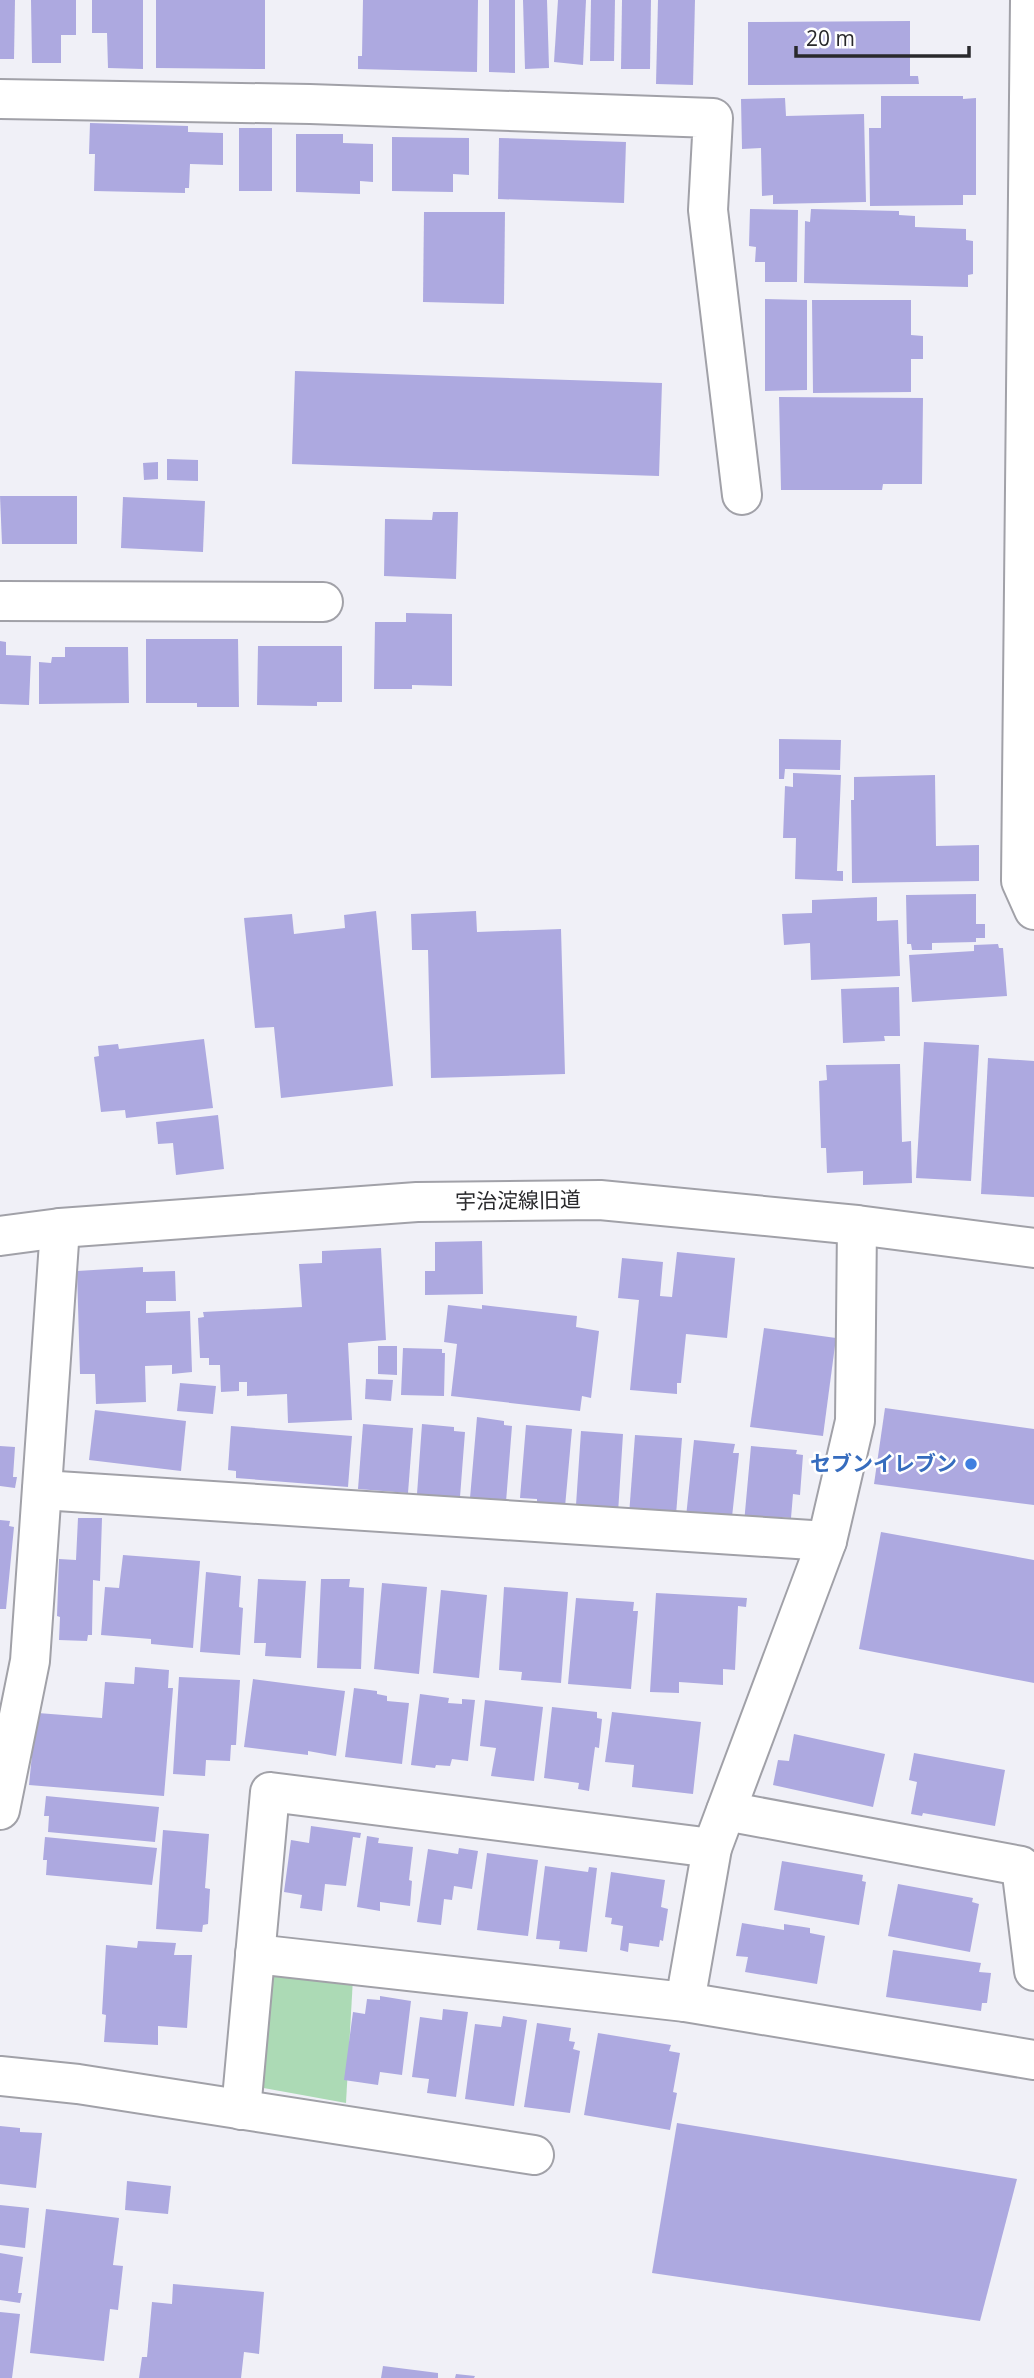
<svg xmlns="http://www.w3.org/2000/svg" width="1034" height="2378" font-family="'Open Sans','Noto Sans JP',sans-serif">
  <rect width="100%" height="100%" fill="#f0f0f7"/>
  <polygon fill="#acdab5" points="266,1972 353,1978 346,2103 253,2086"/>
  <g fill="#ada9e0">
    <polygon points="0,0 15,0 14,59 0,59"/>
    <polygon points="31,0 76,0 76,35 61,35 61,63 32,63"/>
    <polygon points="92,0 143,0 143,69 108,68 107,33 92,33"/>
    <polygon points="156,0 265,0 265,69 156,68"/>
    <polygon points="363,0 478,0 477,72 358,69 358,56 362,56"/>
    <polygon points="489,0 515,0 515,73 489,72"/>
    <polygon points="523,0 547,0 549,68 525,69"/>
    <polygon points="558,0 586,0 583,65 554,62"/>
    <polygon points="591,0 615,0 614,61 590,61"/>
    <polygon points="622,0 651,0 650,69 621,69"/>
    <polygon points="658,0 695,0 693,85 656,84"/>
    <polygon points="910,21 910,76 918,76 919,84 748,85 748,22"/>
    <polygon points="881,96 963,96 963,99 976,98 976,195 963,195 963,205 870,206 869,128 881,128"/>
    <polygon points="785,98 786,116 864,114 866,202 773,204 773,195 762,196 761,148 742,149 741,99"/>
    <polygon points="90,123 188,126 188,132 223,133 223,165 190,164 189,188 185,188 185,193 94,191 95,154 89,154"/>
    <rect x="239" y="128" width="33" height="63"/>
    <polygon points="296,134 343,134 343,143 373,144 373,182 360,181 360,194 296,192"/>
    <polygon points="392,137 469,138 469,175 453,174 453,192 392,191"/>
    <polygon points="499,138 626,142 624,203 498,199"/>
    <polygon points="750,209 798,210 797,282 765,282 765,262 755,262 756,247 749,246"/>
    <polygon points="811,209 899,211 899,215 915,216 915,227 966,229 966,240 973,241 973,274 968,275 968,287 804,283 805,221 810,222"/>
    <polygon points="424,212 505,212 504,304 423,302"/>
    <polygon points="765,299 807,300 807,390 765,391"/>
    <polygon points="812,300 911,300 911,335 923,336 923,359 911,359 911,392 813,393"/>
    <polygon points="295,371 662,383 659,476 292,464"/>
    <polygon points="779,397 923,398 922,484 883,484 882,490 781,490"/>
    <polygon points="167,459 198,460 198,481 167,480"/>
    <polygon points="158,462 158,479 144,480 143,463"/>
    <polygon points="0,496 77,496 77,544 2,544"/>
    <polygon points="123,497 205,501 203,552 121,548"/>
    <polygon points="433,512 458,512 456,579 384,576 385,519 432,520"/>
    <polygon points="406,613 452,614 452,686 412,685 412,689 374,689 375,622 406,622"/>
    <polygon points="146,639 238,639 239,707 197,707 197,703 146,703"/>
    <polygon points="0,641 6,642 6,655 31,656 29,705 0,704"/>
    <polygon points="258,646 342,646 342,702 317,702 317,706 257,705"/>
    <polygon points="65,647 128,647 129,703 39,704 39,662 51,663 52,657 65,657"/>
    <polygon points="779,739 841,740 840,770 785,769 784,779 779,779"/>
    <polygon points="793,773 841,775 837,871 843,871 843,881 795,879 796,838 783,838 785,786 793,787"/>
    <polygon points="935,775 936,846 979,845 979,881 852,883 851,800 854,800 854,777"/>
    <polygon points="976,894 976,924 985,924 985,938 976,938 976,942 932,943 932,950 912,950 911,944 907,944 906,895"/>
    <polygon points="877,897 877,921 898,920 900,976 811,980 810,943 784,945 782,914 812,913 812,900"/>
    <polygon points="376,911 393,1086 281,1098 274,1027 255,1028 244,918 292,914 294,934 345,928 344,915"/>
    <polygon points="476,911 477,932 561,929 565,1074 431,1078 428,950 412,950 411,914"/>
    <polygon points="998,944 999,948 1003,948 1007,996 912,1002 909,955 974,951 974,945"/>
    <polygon points="899,987 900,1036 884,1036 885,1041 843,1043 841,989"/>
    <polygon points="204,1039 213,1108 126,1118 125,1110 101,1112 94,1057 99,1056 98,1046 118,1044 119,1049"/>
    <polygon points="924,1042 979,1045 971,1181 916,1178"/>
    <polygon points="988,1058 1034,1061 1034,1197 981,1194"/>
    <polygon points="900,1064 902,1142 911,1141 912,1183 863,1185 863,1171 827,1173 826,1148 821,1148 819,1081 827,1080 826,1065"/>
    <polygon points="218,1115 224,1169 176,1175 173,1143 158,1144 156,1122"/>
    <polygon points="482,1241 483,1294 425,1295 425,1271 435,1271 435,1242"/>
    <polygon points="381,1248 386,1340 348,1343 352,1420 288,1423 287,1394 247,1396 247,1382 239,1382 239,1391 221,1392 220,1365 209,1365 209,1358 200,1358 198,1318 204,1317 203,1312 302,1307 299,1264 322,1263 322,1251"/>
    <polygon points="677,1252 735,1258 727,1338 686,1334 681,1383 677,1383 677,1394 630,1390 639,1300 618,1298 622,1258 663,1262 660,1296 672,1297"/>
    <polygon points="143,1267 143,1272 175,1271 176,1301 146,1301 146,1313 190,1311 192,1372 172,1374 172,1365 145,1366 146,1402 96,1404 95,1374 80,1374 77,1271"/>
    <polygon points="448,1305 482,1309 482,1305 577,1316 576,1327 599,1331 591,1398 582,1396 580,1411 451,1396 457,1344 444,1342"/>
    <polygon points="764,1328 836,1338 823,1436 750,1427"/>
    <polygon points="378,1346 397,1346 397,1375 378,1374"/>
    <polygon points="403,1348 442,1349 442,1353 445,1353 444,1396 401,1395"/>
    <polygon points="366,1379 393,1380 391,1401 365,1399"/>
    <polygon points="180,1383 216,1386 213,1414 177,1411"/>
    <polygon points="885,1408 1034,1429 1034,1505 874,1484"/>
    <polygon points="95,1410 186,1421 181,1471 89,1460"/>
    <polygon points="477,1417 504,1421 504,1425 512,1426 506,1502 470,1498"/>
    <polygon points="363,1424 413,1428 408,1493 358,1489"/>
    <polygon points="422,1424 454,1427 454,1431 465,1432 460,1497 417,1494"/>
    <polygon points="526,1425 572,1429 565,1507 537,1505 537,1499 520,1498"/>
    <polygon points="231,1426 352,1436 348,1487 236,1478 236,1471 228,1470"/>
    <polygon points="581,1431 623,1434 618,1513 592,1512 592,1506 576,1505"/>
    <polygon points="635,1435 682,1438 676,1515 629,1515"/>
    <polygon points="694,1440 735,1444 733,1453 739,1453 731,1526 686,1517"/>
    <polygon points="0,1446 15,1447 13,1477 17,1477 15,1488 0,1486"/>
    <polygon points="751,1446 797,1450 796,1454 803,1455 800,1495 793,1494 791,1518 780,1517 780,1526 744,1523"/>
    <polygon points="78,1518 102,1518 100,1581 93,1580 92,1635 88,1635 87,1641 59,1640 60,1617 57,1616 59,1559 76,1560"/>
    <polygon points="0,1520 10,1521 9,1526 14,1527 6,1609 0,1609"/>
    <polygon points="881,1532 1034,1560 1034,1683 859,1649"/>
    <polygon points="123,1555 200,1561 193,1648 151,1644 151,1639 101,1635 105,1587 119,1588"/>
    <polygon points="206,1572 241,1576 239,1607 243,1608 240,1655 200,1652"/>
    <polygon points="258,1579 306,1581 301,1658 265,1656 266,1643 254,1643"/>
    <polygon points="321,1579 350,1579 349,1587 364,1588 361,1669 317,1668"/>
    <polygon points="382,1583 427,1587 419,1674 374,1669"/>
    <polygon points="504,1587 568,1592 561,1683 521,1680 522,1672 499,1670"/>
    <polygon points="441,1590 487,1595 479,1678 433,1673"/>
    <polygon points="656,1593 747,1598 746,1607 738,1606 735,1670 723,1669 723,1685 679,1682 679,1693 650,1692"/>
    <polygon points="576,1598 634,1602 633,1611 638,1611 631,1689 568,1684"/>
    <polygon points="135,1667 169,1670 168,1688 173,1688 164,1796 29,1785 35,1724 38,1724 38,1713 102,1718 105,1682 134,1684"/>
    <polygon points="179,1677 240,1680 236,1745 231,1745 230,1761 206,1760 205,1776 173,1774"/>
    <polygon points="253,1679 345,1691 336,1756 308,1751 308,1755 244,1747"/>
    <polygon points="354,1688 377,1691 377,1694 387,1696 387,1701 409,1703 402,1764 345,1757"/>
    <polygon points="420,1694 449,1698 448,1703 462,1704 462,1699 475,1700 468,1761 452,1759 450,1766 436,1765 435,1768 411,1765"/>
    <polygon points="485,1700 543,1707 534,1781 491,1776 496,1748 480,1746"/>
    <polygon points="552,1707 597,1712 597,1718 602,1719 599,1748 595,1747 589,1791 578,1789 579,1783 544,1778"/>
    <polygon points="612,1712 701,1722 693,1794 632,1787 634,1765 605,1762"/>
    <polygon points="794,1734 885,1754 873,1807 773,1785 778,1760 789,1761"/>
    <polygon points="914,1753 1005,1770 995,1826 923,1813 922,1816 911,1814 917,1782 909,1780"/>
    <polygon points="46,1796 159,1807 155,1842 48,1832 49,1816 44,1816"/>
    <polygon points="311,1826 361,1833 360,1838 353,1837 346,1886 325,1884 322,1911 300,1908 302,1895 284,1892 291,1840 309,1843"/>
    <polygon points="163,1830 209,1834 205,1888 210,1889 208,1924 203,1925 202,1932 156,1929"/>
    <polygon points="367,1836 379,1838 378,1843 413,1847 409,1880 412,1881 410,1906 380,1902 380,1911 357,1907"/>
    <polygon points="45,1837 157,1848 152,1885 46,1875 47,1860 43,1860"/>
    <polygon points="459,1848 478,1851 472,1889 454,1886 452,1900 444,1899 441,1925 417,1922 428,1849 458,1854"/>
    <polygon points="487,1853 538,1860 528,1936 477,1930"/>
    <polygon points="782,1861 863,1875 862,1881 866,1882 859,1925 774,1910"/>
    <polygon points="545,1866 588,1872 589,1867 597,1868 587,1952 559,1949 560,1941 536,1939"/>
    <polygon points="611,1872 665,1880 661,1907 668,1909 663,1941 660,1940 659,1947 629,1943 628,1952 620,1950 623,1926 611,1924 612,1918 605,1917"/>
    <polygon points="898,1884 973,1898 972,1902 979,1904 970,1952 888,1936"/>
    <polygon points="742,1923 784,1930 784,1924 810,1928 810,1933 825,1936 817,1984 745,1972 748,1957 736,1956"/>
    <polygon points="138,1941 176,1943 174,1955 192,1955 187,2028 158,2026 158,2045 104,2042 106,2015 102,2014 106,1945 137,1948"/>
    <polygon points="893,1950 981,1963 979,1972 991,1973 987,2003 982,2003 981,2011 886,1997"/>
    <polygon points="380,1996 411,2001 402,2075 380,2072 378,2085 344,2080 353,2012 365,2014 367,1999 380,2000"/>
    <polygon points="443,2009 468,2012 456,2097 427,2093 429,2079 412,2077 420,2017 442,2020"/>
    <polygon points="503,2016 527,2020 514,2106 465,2099 475,2024 501,2027"/>
    <polygon points="537,2023 571,2028 569,2041 575,2042 573,2049 580,2051 570,2113 524,2107"/>
    <polygon points="598,2033 671,2045 669,2051 680,2053 673,2092 677,2093 670,2130 584,2115"/>
    <polygon points="677,2123 1017,2179 980,2321 652,2273"/>
    <polygon points="0,2126 20,2128 20,2132 42,2133 36,2188 0,2184"/>
    <polygon points="127,2181 171,2186 168,2214 125,2210"/>
    <polygon points="0,2205 29,2208 25,2248 0,2245"/>
    <polygon points="46,2209 119,2218 113,2265 123,2266 118,2310 110,2309 104,2361 30,2353"/>
    <polygon points="0,2253 23,2257 18,2293 22,2293 20,2303 0,2300"/>
    <polygon points="173,2284 264,2292 259,2354 244,2352 241,2378 139,2378 142,2357 147,2357 152,2302 172,2304"/>
    <polygon points="0,2312 20,2314 12,2378 0,2378"/>
    <polygon points="383,2366 438,2373 438,2378 381,2378"/>
    <polygon points="456,2374 475,2376 474,2378 455,2378"/>
  </g>
  <g fill="none" stroke-linecap="round" stroke-linejoin="round">
    <g stroke="#a1a1a8" stroke-width="42">
      <g id="minor">
        <polyline points="1030,0 1021,881 1034,910"/>
        <polyline points="0,99 310,104 713,118 708,210 742,495"/>
        <polyline points="0,601 323,602"/>
        <polyline points="0,1236 60,1228 417,1202 600,1200 857,1225 1034,1248"/>
        <polyline points="42,1490 827,1541"/>
        <polyline points="0,1810 30,1661 60,1228"/>
        <polyline points="726,1811 1021,1866 1034,1971"/>
        <polyline points="255,1954 685,2002 712,1848 827,1541 855,1421 857,1225"/>
        <polyline points="685,2002 1034,2060"/>
        <polyline points="0,2076 78,2084 534,2155"/>
        <polyline points="241,2110 270,1792 712,1848"/>
      </g>
    </g>
    <use href="#minor" stroke="#fff" stroke-width="38"/>
  </g>
  <circle fill="#3f7fe0" stroke="#fff" stroke-width="2.5" cx="971" cy="1464" r="7"/>
  <g text-anchor="middle" stroke-width="5" stroke-linejoin="round" paint-order="stroke">
    <g font-size="21" fill="#29292c" stroke="#fff">
      <text transform="translate(518 1201) rotate(-1)" y="7">宇治淀線旧道</text>
    </g>
    <g font-size="21" font-weight="bold" fill="#366cbe" stroke="#fff" text-anchor="end">
      <text x="957" y="1471">セブンイレブン</text>
    </g>
  </g>
  <path d="M796 46v10h173v-10" fill="none" stroke="#29292c" stroke-width="3.5"/>
  <text x="806" y="46" font-size="21" fill="#29292c" stroke="#ffffff" stroke-width="5" paint-order="stroke">20 m</text>
</svg>
